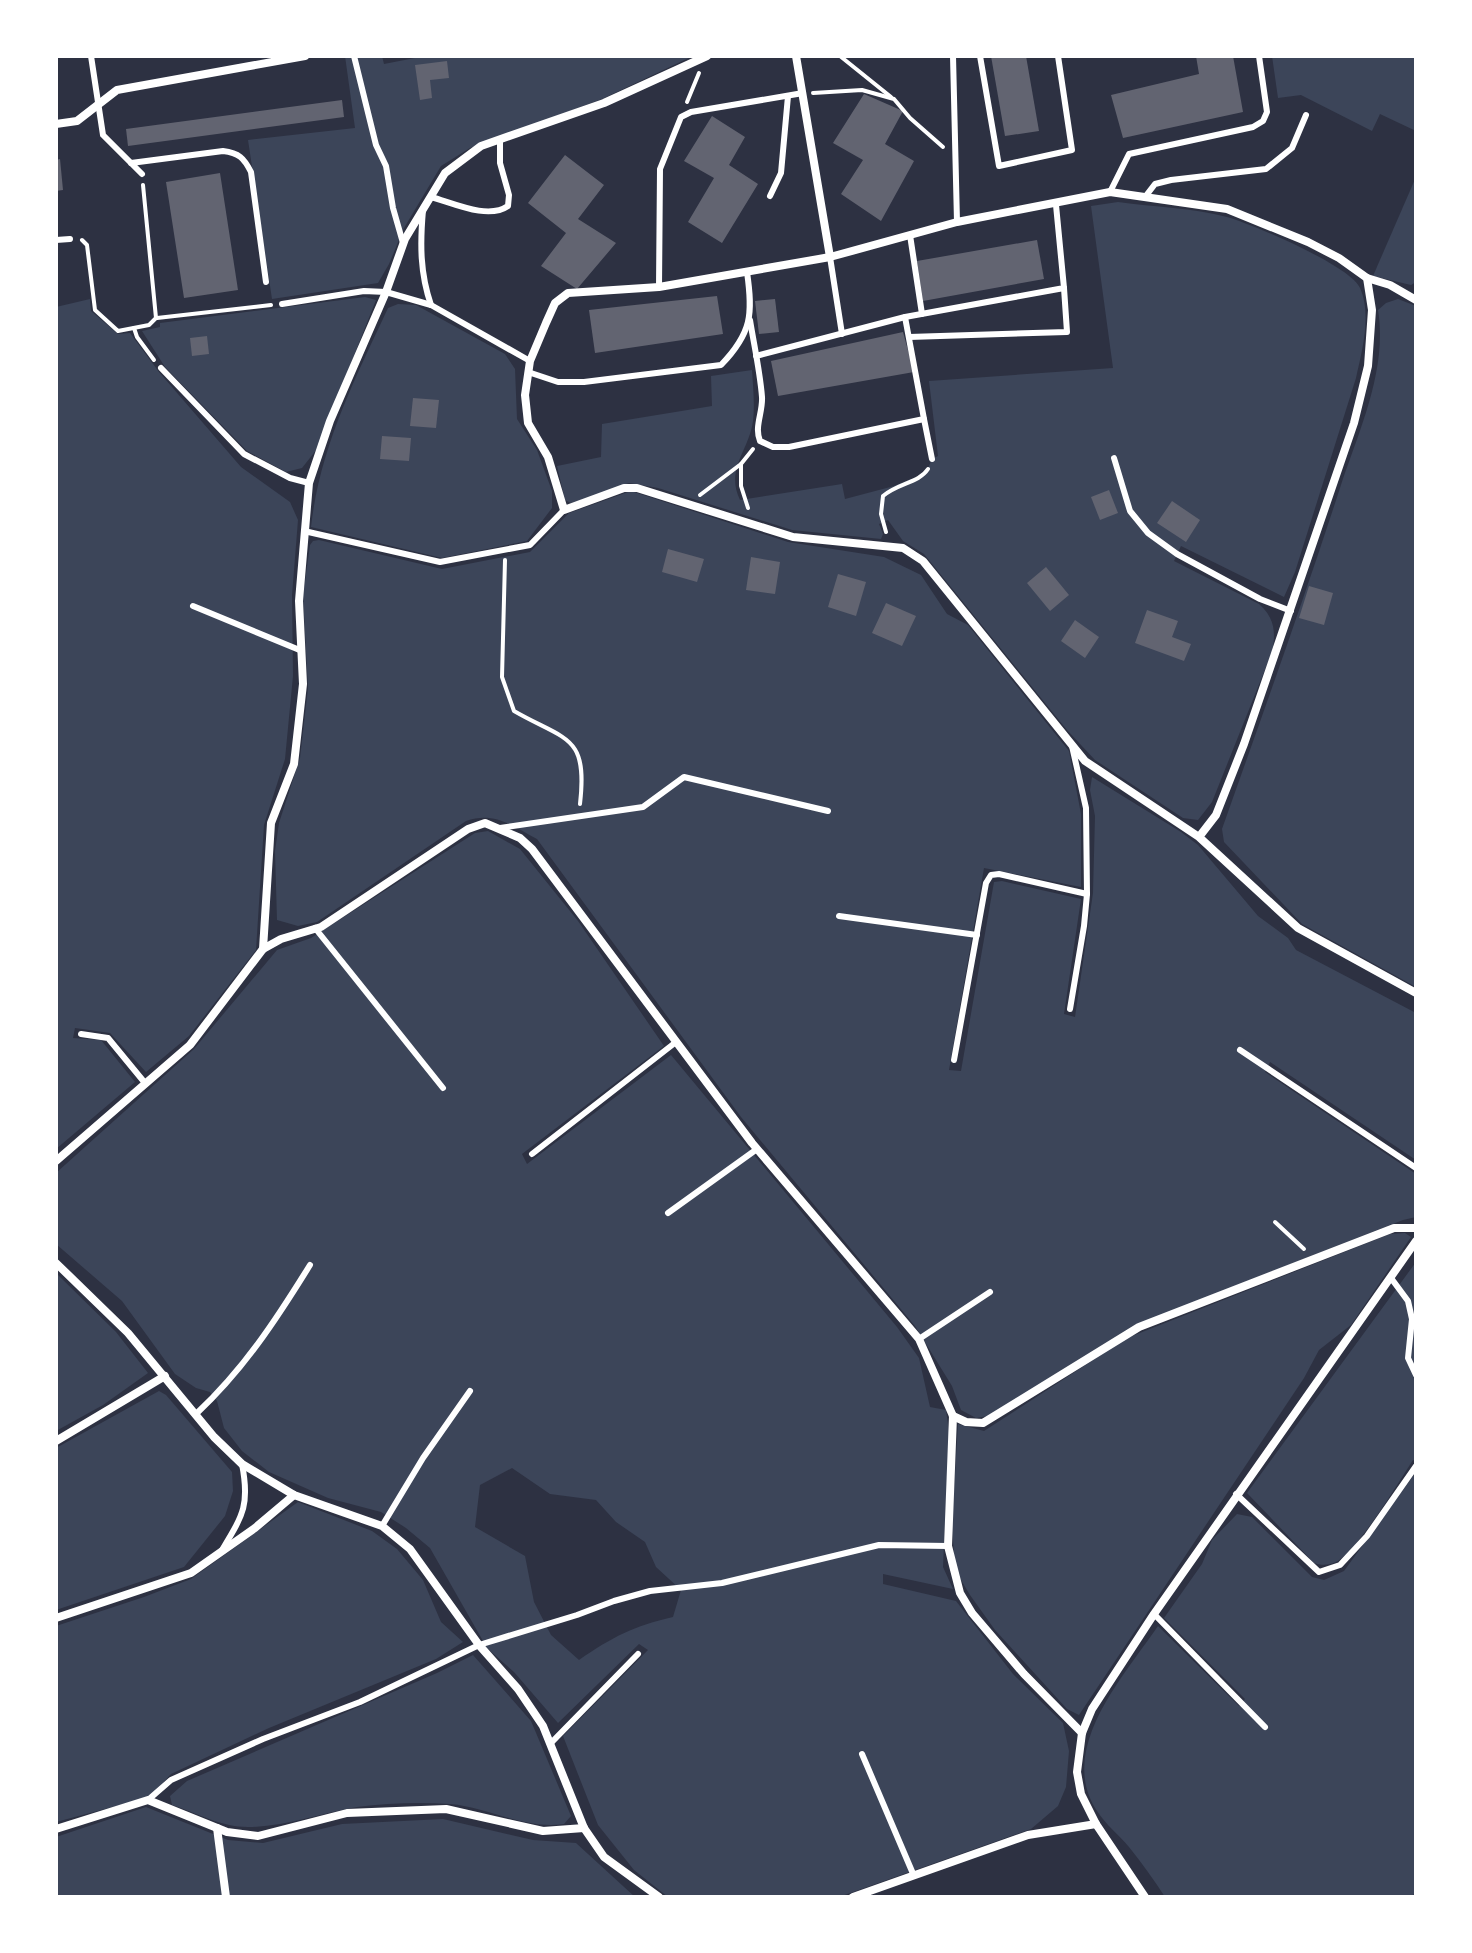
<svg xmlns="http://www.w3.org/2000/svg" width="1472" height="1953" font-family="'PT Sans',sans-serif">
  <rect width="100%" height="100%" fill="#2d3142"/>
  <g fill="#3c4559" fill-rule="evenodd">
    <polygon points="345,56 382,56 384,64 425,56 693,56 602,99 470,148 441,166 404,228 389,264 378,283 272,299 248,140 355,128"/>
    <polygon points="1272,56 1416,56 1416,131 1380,114 1372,131 1301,95 1278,98"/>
    <polygon points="1416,177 1416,282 1411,285 1373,276"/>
    <path d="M1118,202C1154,207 1193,208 1227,217C1252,224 1351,266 1360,288C1372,315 1362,351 1356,378L1295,572L1284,597L1181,546L1174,561L1259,604C1275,618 1276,633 1272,652L1212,802L1198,820L1183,818L1095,760L1067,730L924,554L903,541L888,520L879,524L883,534L881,539L792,530L658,488L629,483L578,501L571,503L565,500L557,466L601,457L602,424L712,406L711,376L752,370C753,387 755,405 753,421C749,451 725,469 740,500L842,484L845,499L894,486L926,473L932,459L938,456L929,381L1113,368L1091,206Z"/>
    <polygon points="365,297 376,300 317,449 302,468 286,472 247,451 165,367 142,331 160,327 160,323"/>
    <polygon points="90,299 91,311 118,334 130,333 159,372 241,467 290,502 298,520 292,595 293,676 285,759 264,825 256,950 189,1036 146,1072 110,1033 75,1028 73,1038 101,1040 135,1082 56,1149 56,307"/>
    <path d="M1398,299L1416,306V987L1302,924L1224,842L1222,829C1262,716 1303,602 1340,488C1358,433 1388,370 1378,310L1386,303Z"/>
    <path d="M398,304L416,305L505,354L515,369L517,419L537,450L552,491V508L527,541L442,558L311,527C320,447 354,381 388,308Z"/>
    <path d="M631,491L788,542L884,557L921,575L947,614L968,625L1069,751L1081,814V887L984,868L949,1070L961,1071L994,882L1002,881L1081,899L1064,1014L1075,1017L1093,893L1095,816L1090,790L1092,777L1181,832L1198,845L1258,916L1288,938L1296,950L1416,1013V1160L1270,1062L1265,1072L1416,1174V1217L1403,1220L1133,1326L988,1416L976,1418L961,1410L952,1386L915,1326L741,1117L537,839C513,826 494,811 466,821L317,922L298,926L277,920L275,851L279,823L300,758L308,688L303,596L310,545L313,541L319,540L442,569L530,552L569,513Z"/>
    <path d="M488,831L520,849L578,921L664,1046L522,1154L527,1164L671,1055L897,1327L919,1358L930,1407L946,1410L949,1432L943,1567L953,1589L883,1574V1584L956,1601L1013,1674L1063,1723L1069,1751L1066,1787L1058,1806L1031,1829L839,1897H668L634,1870L598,1825L563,1736L648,1650L639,1644L558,1723L514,1672L487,1648L430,1548L406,1528L381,1512L328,1498L269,1472L242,1451L224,1428L217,1401L210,1392L196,1388L175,1374L122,1301L56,1244V1173L194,1049L277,950L311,938L475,833ZM512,1468L550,1494L596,1500L616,1522L645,1542L656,1567L681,1590L673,1617C634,1626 612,1637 579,1660L551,1635L534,1602L525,1556L475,1527L480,1485Z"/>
    <polygon points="1405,1233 1411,1237 1351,1325 1319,1350 1304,1378 1079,1715 1067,1709 995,1630 970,1595 955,1570 952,1524 958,1424 984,1431 1127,1338 1390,1234"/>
    <path d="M1416,1262V1461L1413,1460C1396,1486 1362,1544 1338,1561C1331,1565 1322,1566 1314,1563L1247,1493Z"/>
    <polygon points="56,1273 116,1332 148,1373 103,1405 56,1431"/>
    <polygon points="159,1391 166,1395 232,1472 233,1491 225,1516 184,1567 56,1610 56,1448"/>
    <path d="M1416,1472V1892L1411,1897H1165C1154,1880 1142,1863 1129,1847C1119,1835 1106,1825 1097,1811C1056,1749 1124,1676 1158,1626L1239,1706L1245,1699L1164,1618L1202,1564L1212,1540L1237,1514L1252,1517L1312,1577L1324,1580L1344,1571Z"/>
    <polygon points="298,1502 372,1531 397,1549 423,1580 441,1622 463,1642 436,1659 269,1728 171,1774 150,1797 56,1822 56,1626 144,1597 191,1579"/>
    <path d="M473,1655L531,1721L571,1816L564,1824C525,1830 488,1807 450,1804C420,1802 387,1803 357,1807C321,1813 285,1827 248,1827C221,1827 197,1813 172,1805L170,1796L187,1781L437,1673Z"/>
    <polygon points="146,1807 228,1840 263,1843 342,1824 443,1819 533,1840 576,1843 635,1897 56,1897 56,1837"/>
  </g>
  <g fill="#626471">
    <polygon points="991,56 1026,56 1039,131 1005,136"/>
    <polygon points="1196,56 1233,56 1243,112 1123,138 1111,95 1199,74"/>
    <polygon points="447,61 449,78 430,80 432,98 420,100 415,65"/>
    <polygon points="864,94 903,111 885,144 914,161 881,221 841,194 863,160 833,143"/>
    <polygon points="342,100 344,117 128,146 126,129"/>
    <polygon points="712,116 745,137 729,165 758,184 722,243 688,222 714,178 684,161"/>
    <polygon points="565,155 604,185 578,219 616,243 577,289 541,266 566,233 528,203"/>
    <polygon points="60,159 63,190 56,191 56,160"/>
    <polygon points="220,173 238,290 184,298 166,182"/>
    <polygon points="1037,240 1044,279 923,301 917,261"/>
    <polygon points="717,296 723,334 595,353 589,310"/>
    <polygon points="775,299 779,332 759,334 755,301"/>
    <polygon points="903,332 914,372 778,396 771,361"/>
    <polygon points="207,336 209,354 192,356 190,338"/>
    <polygon points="413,398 439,400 436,428 410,426"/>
    <polygon points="382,436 411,438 409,461 380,459"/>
    <polygon points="1109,490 1118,513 1100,520 1091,497"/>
    <polygon points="1172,501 1200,520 1186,542 1157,523"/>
    <polygon points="668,549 704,559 697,582 662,572"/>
    <polygon points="751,557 780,562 775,594 746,590"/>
    <polygon points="1046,567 1069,595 1050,611 1027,583"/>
    <polygon points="838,574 866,582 856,616 828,607"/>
    <polygon points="1309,586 1333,593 1324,625 1299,618"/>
    <polygon points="886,603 916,616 902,646 872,633"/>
    <polygon points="1147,610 1178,621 1172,637 1191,644 1184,661 1135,643"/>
    <polygon points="1075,620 1099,637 1085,658 1061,641"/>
  </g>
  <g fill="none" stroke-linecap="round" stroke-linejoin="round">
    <g stroke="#fff" stroke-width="4">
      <polyline points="840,56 891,97"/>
      <polyline points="813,93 862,90 894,99 910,118 943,147"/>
      <polyline points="687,102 699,73"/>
      <polyline points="82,240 87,245 95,310 118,331 149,325 156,318 143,185"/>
      <polyline points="157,318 271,305"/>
      <polyline points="134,328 137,337 154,360"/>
      <polyline points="741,464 741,486 748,508"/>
      <polyline points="700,495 741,464 753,449"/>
      <path d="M886,532L881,514L883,496C898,483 919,483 928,469"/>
      <path d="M505,560L502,677L514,711C566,741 588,734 580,804"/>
      <polyline points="1275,1222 1304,1249"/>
    </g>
    <g stroke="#fff" stroke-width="6">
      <polyline points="91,56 103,135 142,174"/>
      <polyline points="354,56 376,145 386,166 393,208 403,243"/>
      <polyline points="953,56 957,222"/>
      <polyline points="980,56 999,166 1072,150 1058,56"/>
      <path d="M131,163L223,151C239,153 244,158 251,172L266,282"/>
      <polyline points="1110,192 1129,154 1253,127 1263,121 1267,112 1259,56"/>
      <polyline points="770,196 781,173 788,96"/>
      <path d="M431,197C453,203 488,220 508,206L509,195L500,163V140"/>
      <polyline points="1145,197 1155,184 1171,180 1266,169 1292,148 1306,115"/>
      <path d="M423,210C420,244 420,273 431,305"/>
      <polyline points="910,235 922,314"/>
      <polyline points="56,240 70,239"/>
      <polyline points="830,257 842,334"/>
      <polyline points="659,287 660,169 681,117 691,112 803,93"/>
      <polyline points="282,304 364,291 386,292 431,305 530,361"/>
      <path d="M750,320C754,345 760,371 762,397C763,412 754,427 760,441L773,447H789L924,419L905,317L1064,288L1056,205"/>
      <polyline points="909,337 1067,332 1064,288"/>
      <polyline points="756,356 905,317"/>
      <polyline points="161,368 244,454 290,478 309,483"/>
      <path d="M528,372L558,382H584L721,365C752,333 753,314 747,272"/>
      <polyline points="924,419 932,459"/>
      <polyline points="1114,458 1130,511 1148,533 1177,554 1260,599 1291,611"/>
      <polyline points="304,531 440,562 530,545 564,510"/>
      <polyline points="193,606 302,651"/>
      <polyline points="500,828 643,807 684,777 828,811"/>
      <polyline points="839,916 977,935"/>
      <polyline points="315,928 443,1088"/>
      <polyline points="1070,1009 1084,926 1087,894"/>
      <polyline points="81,1034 108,1038 145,1083"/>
      <polyline points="1240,1050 1416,1168"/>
      <polyline points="954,1060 986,883 991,875 999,874 1087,894 1086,808 1072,746"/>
      <polyline points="532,1154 676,1042"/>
      <polyline points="668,1213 757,1149"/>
      <polyline points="1391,1278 1408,1301 1412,1319 1408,1358 1416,1375"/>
      <polyline points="919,1339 990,1292"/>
      <path d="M196,1414C244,1369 276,1320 310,1265"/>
      <polyline points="1236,1494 1319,1572 1340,1565 1367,1536 1416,1466"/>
      <polyline points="382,1526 423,1458 470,1391"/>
      <path d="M222,1550C243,1515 250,1505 242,1464"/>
      <polyline points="1154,1614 1265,1727"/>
      <polyline points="550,1744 638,1654"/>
      <polyline points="862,1754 914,1876"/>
      <polyline points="148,1800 171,1780 263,1739 360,1702 479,1645 577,1615 614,1601 650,1591 722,1583 879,1545 948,1546"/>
    </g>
    <g stroke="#fff" stroke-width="8">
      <polyline points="796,56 830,257"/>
      <polyline points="56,124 77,121 117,90 305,56"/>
      <polyline points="1367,278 1390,285 1416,300"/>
      <polyline points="1199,837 1216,815 1244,744 1354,423 1368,366 1372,310 1367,278 1339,258 1308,242 1227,209 1110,192 957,222 830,257 659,287 568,293 555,303 546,323 530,361 525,395 528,423 548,457 564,510 624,488 637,488 793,537 903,548 923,561 1085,761 1199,837 1298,928 1416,993"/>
      <polyline points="263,949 281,939 321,927 468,829 485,823 520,838 532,849 752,1143 919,1339 953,1416 948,1546 960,1593 972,1613 1024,1674 1082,1733"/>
      <polyline points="56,1161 190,1045 263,949 271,823 294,764 303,684 299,601 309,483 330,421 386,292 405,239 445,173 481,146 604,103 707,56"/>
      <polyline points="56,1263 128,1333 214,1437 242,1464 294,1495 382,1526 410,1549 479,1645 518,1689 543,1726 584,1828 604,1857 659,1897"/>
      <polyline points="953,1416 966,1422 983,1423 1139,1327 1394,1228 1416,1228"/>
      <polyline points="56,1441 165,1376"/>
      <polyline points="56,1618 191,1573 255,1528 294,1495"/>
      <polyline points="217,1828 226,1897"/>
      <polyline points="56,1829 148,1800 227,1832 258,1836 347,1813 446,1809 543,1831 584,1828"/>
      <polyline points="853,1897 1028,1835 1096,1824"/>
      <polyline points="1145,1897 1096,1824 1081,1794 1077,1772 1082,1733 1092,1709 1154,1614 1416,1241"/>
    </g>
  </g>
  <rect width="1472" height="1953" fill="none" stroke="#ffffff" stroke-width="116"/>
</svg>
